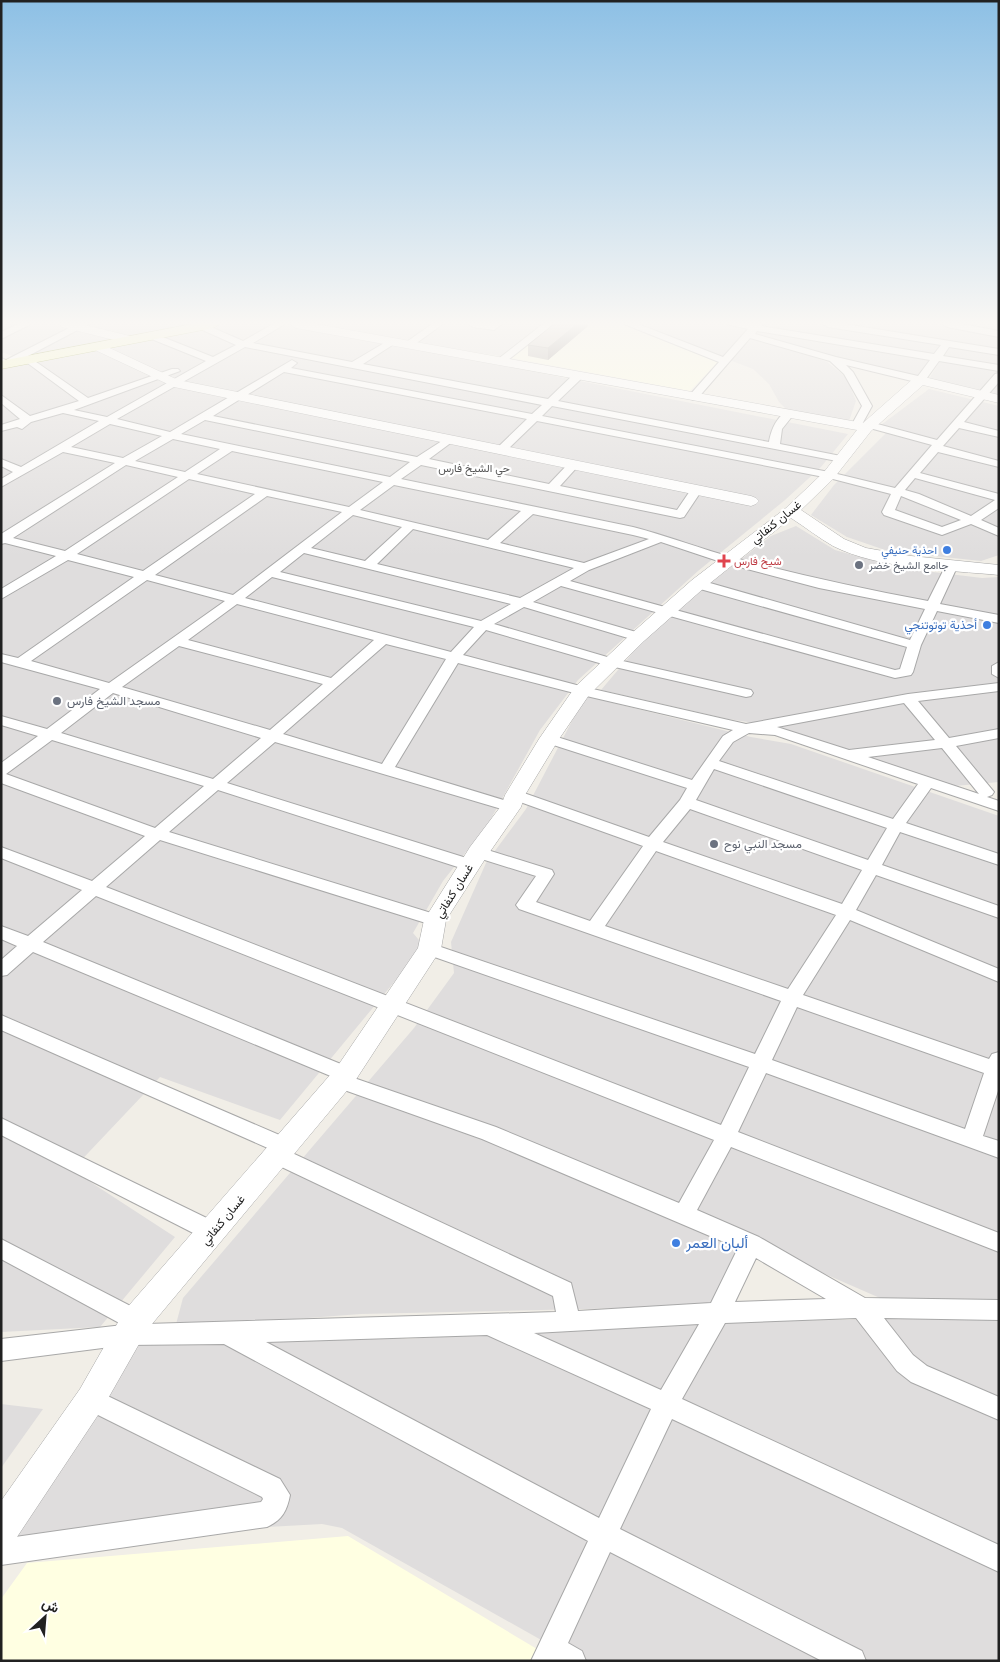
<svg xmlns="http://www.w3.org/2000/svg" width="1000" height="1662" font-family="Helvetica,Vazirmatn,sans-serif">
  <rect width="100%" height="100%" fill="#f1eee7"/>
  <g fill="#dfdddd">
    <polygon points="1,324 196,324 30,357 13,356 1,352"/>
    <polygon points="224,324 291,324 848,434 821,467 785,500 698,571 578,680 540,730 488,824 443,881 413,933 424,946 280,1120 160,1077 72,1170 175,1237 100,1327 1,1332 1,366"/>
    <polygon points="309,324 541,324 500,356 392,339"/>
    <polygon points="636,324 999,324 999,352 949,345 919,375 913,375 786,347 827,362 847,378 856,401 849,421 787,410 779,402 769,384 753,369"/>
    <polygon points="949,346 999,353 999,396 929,379"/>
    <polygon points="929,389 999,406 999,555 981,561 888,551 847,537 811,515 834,485 886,433 881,425"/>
    <polygon points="796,526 835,550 900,568 982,578 999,577 999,782 954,786 767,725 728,719 601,690 657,624 771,536"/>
    <polygon points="585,696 751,737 791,744 999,816 999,1305 880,1298 747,1240 719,1306 361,1314 175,1328 183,1298 414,1028 454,973 451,942 486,863 526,809"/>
    <polygon points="974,1318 999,1319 999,1661 554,1661 559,1650 342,1528 322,1524 4,1542 136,1343 308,1337 408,1339 515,1331 758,1321"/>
    <polygon points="1,1404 43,1409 1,1468"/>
  </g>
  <g fill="#ffffe2">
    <polygon points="556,324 621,324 718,362 690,391 511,358"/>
    <polygon points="348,1536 537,1649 531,1661 1,1661 1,1599 27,1563"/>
  </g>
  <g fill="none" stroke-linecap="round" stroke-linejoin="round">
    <g stroke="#a8a8a8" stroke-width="2">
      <g id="minor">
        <polygon points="18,324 31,324 1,339 1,332"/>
        <polygon points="77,324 89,324 9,366 1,365 1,358 6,360"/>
        <path d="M198,324H204L243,341L273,324H285L253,343L352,362L391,339L394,340V344L363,364L548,399L574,374H582V378L558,401L769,442C771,430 777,415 789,411L794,414L782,429L780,444L846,457L848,459L846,461L842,462L552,406L542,416L829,472L895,488L932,445L866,427L865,425L866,423L870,422L937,440L995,374L999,373V382L964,422L999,431V437L959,428L943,446L999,461V467L938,452L920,473L999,494V508L981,520L999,528V536L971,524L942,535L884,515L882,512L891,494L829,478L537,421L505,452H497L496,450L497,448L527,419L284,372L213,416L417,457L448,437L452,438L453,440L452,442L429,459L549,484L569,463L573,462L579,465L560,486L677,510L692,488H700L702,490L684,517L680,518L421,465L401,479L633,527C668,536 701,549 735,558C799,575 863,589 928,601L946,565L952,561L958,565L940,604L999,615V623L937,611L921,645L913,672L911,675L895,678L561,586L533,602L643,634L645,637L638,641L524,607L494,624L614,659L751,690L753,693L751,696L746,697L606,665L486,630L463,655L584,687L746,724L908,694L999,683V691L918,701L949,738L999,729V738L956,746L994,792L992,795L987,797L999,801V811L931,788L906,823L999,854V865L900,832L882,865L999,906V918L876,875L856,910L999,969V982L850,920L803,995L989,1059L992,1054L999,1052V1088L983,1136L999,1141V1158L766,1073L738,1132L999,1233V1252L731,1147L697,1210L759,1237L865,1298L999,1300V1320L884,1318L913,1355L927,1366L999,1397V1420L911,1382L897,1371L856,1318L725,1323L682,1399L999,1545V1572L672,1419L620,1529L862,1651L866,1661H822L610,1552L568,1643L582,1651L586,1661H531L588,1541L224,1344L126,1345L1,1361V1339L123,1325L1,1259V1239L144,1313L148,1320L146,1324L556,1312L553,1296L269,1161L266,1155L270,1149L1,1030V1015L291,1140L294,1146L290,1152L571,1283L578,1311L711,1303L738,1248L482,1139L333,1086L330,1081L333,1077L33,952L7,975L1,976V960L17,946L1,939V926L28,936L82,890L1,858V847L92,881L145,836L1,783V763L38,736L1,725V716L47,729L100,689L1,662V654L18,658L134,577L68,560L1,599V589L56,556L5,543L1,544V534L115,463L63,452L1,487V479L13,472L1,466V459L21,467L99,421L63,413L31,422L22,429L17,427L1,431V425L20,419L1,403V395L30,416L79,401L26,362L24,360L29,357L88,398L172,369H178L180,371L74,410L107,417L206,361L149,338V334H155L213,357L236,345L198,328ZM245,347L542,405L532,414L291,368L297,363L292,360L170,432L117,419ZM205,420L410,462L390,477L181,434ZM110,424L162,436L123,458L71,447ZM173,439L220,449L185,472L135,461ZM232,451L383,482L349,507L197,474ZM126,465L178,477L65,551L13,538ZM915,478L995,500L971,516L919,494L905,490ZM189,479L255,494L143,571L77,554ZM394,485L521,511L488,540L360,510ZM267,496L342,512L233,595L155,575ZM901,496L961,520L942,527L895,510ZM533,514L633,535L649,539L584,563L500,543ZM353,515L402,527L365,561L311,548ZM413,529L574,568L520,598L377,564ZM661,542L724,563L819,588L925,609L910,640L703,581L698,580L692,584L693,587L907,647L900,669L895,670L570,581L589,570ZM304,553L511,604L481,621L280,572ZM272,577L474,627L451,652L245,598ZM147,580L225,601L109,683L31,661ZM237,604L374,640L331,678L188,640ZM386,644L446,659L382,764L283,734ZM179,646L323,684L270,730L122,687ZM458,663L582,695L733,730L723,736L692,780L554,736H544L542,739L544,742L687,788L680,800L649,837L521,792H509L507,795L509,798L643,846L590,921L536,902L554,874L552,870L478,847L472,848L470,852L472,856L536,876L516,905L519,909L781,1001L755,1054L435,945L429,943L423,945L420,949L423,953L749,1067L721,1125L106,887L160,840L429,924L435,926L441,924L444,920L441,916L169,832L218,790L464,869L470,870L476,869L478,865L476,861L227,783L275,742L505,810H517L519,807L517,804L395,767ZM113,693L261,738L213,779L61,733ZM904,703L935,740L849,750L777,727ZM749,733L775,735L918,784L893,819L719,761L733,742ZM52,740L204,786L155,828L6,774ZM942,748L979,794L868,757ZM714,769L887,828L868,860L696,800ZM690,809L862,870L842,904L663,842ZM656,851L836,915L788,989L605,926ZM96,896L714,1140L679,1203L496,1127L354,1078L356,1074L353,1069L43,942ZM797,1007L984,1073L965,1129L772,1060ZM756,1258L826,1299L735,1302ZM699,1324L661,1390L534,1333ZM487,1335L651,1409L599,1518L266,1342Z"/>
        <polygon points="432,324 443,324 411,347 405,347 405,343"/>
        <polygon points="468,324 502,324 494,330 473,327"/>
        <polygon points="543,324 554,324 504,363 498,363 498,359"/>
        <path d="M624,324H638L723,357L748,329L727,324H763L761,326L934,354L941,345L828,327L823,324H845L999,349V355L949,347L943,356L999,365V371L939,361L924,382L920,383L846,365L853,372L872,406L860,428L856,429L851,426L862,406L844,374L830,361L750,338L697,399L693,400L688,397L719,362ZM757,331L930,360L918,376L836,357L755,334Z"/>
        <polygon points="942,324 962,324 999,331 999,337 947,327"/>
        <polygon points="999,662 999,678 992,674 992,666"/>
        <polygon points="1,1118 221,1225 224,1232 221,1239 213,1241 205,1239 1,1135"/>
        <path d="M91,1388L280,1479L290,1495C287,1511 282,1520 267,1527L1,1565V1539L261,1502L263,1499L262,1497L82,1407L79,1399L82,1391Z"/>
      </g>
    </g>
    <g stroke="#a8a8a8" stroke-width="1">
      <g id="tertiary">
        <polygon points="60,324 81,324 134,337 136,340 130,344 62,327"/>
        <path d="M290,324H316L863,423L915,377L920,376L999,395V403L923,385L871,431L834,478L801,510L844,539L866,548L911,556L999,565V575C948,570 878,569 833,546C819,538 805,527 791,518L704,588L644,641L589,695L559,739L525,795L521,807L487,856L446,920L441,949L355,1081L147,1330L102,1409L13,1543L1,1548V1501L80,1389L125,1310L337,1067L418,948L424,920L470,847L501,806L505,795L539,739L575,687L632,633L692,580L786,508L824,472L857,430L296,328Z"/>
        <polygon points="99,343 178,380 751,496 756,498 759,501 756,504 751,506 174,387 95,350 93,347 95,344"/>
      </g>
    </g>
    <g stroke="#707e01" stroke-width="1">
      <polygon id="secondary" points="192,324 220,324 213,328 1,369 1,361"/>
    </g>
    <use href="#minor" fill="#fff" fill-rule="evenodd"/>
    <use href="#tertiary" fill="#fff" fill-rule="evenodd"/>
    <use href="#secondary" fill="#f8fcba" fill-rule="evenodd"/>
  </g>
  <polygon fill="#aaa39d" points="588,326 548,360 528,356 528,345"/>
  <polygon fill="#8b847f" points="577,324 588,324 588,326 548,360 548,348"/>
  <polygon fill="#c6bdb6" stroke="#8b847f" points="554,324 577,324 548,348 528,345"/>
  <linearGradient id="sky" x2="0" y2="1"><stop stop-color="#8dc0e5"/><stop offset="0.58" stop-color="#f9f7f4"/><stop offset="1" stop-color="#f9f7f4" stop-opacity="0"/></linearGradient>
  <rect width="1000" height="557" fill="url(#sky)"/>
  <g fill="#3f7fe0" stroke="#fff" stroke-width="2">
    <circle cx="947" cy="550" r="5"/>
    <circle cx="987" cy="625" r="5"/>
    <circle cx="676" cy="1243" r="5"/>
  </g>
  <path fill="#e0444e" stroke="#fff" stroke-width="2" d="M721.5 553.5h5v5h5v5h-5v5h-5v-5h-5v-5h5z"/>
  <g fill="#6b7280" stroke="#fff" stroke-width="2">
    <circle cx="859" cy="565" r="5"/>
    <circle cx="57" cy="701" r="5"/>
    <circle cx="714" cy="844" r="5"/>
  </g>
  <g text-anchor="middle" stroke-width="4.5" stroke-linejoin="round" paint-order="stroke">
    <g font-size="11" fill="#545454" stroke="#fff">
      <text x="474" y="472">حي الشيخ فارس</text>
    </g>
    <g font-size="11" fill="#366cbe" stroke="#fff" text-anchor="end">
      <text x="937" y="554">احذية حنيفي</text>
    </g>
    <g font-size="11" fill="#be3a42" stroke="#fff" text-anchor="start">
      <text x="734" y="565">شيخ فارس</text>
    </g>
    <g font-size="11" fill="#5b616d" stroke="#fff" text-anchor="start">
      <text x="869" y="569">جاامع الشيخ خضر</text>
    </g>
    <g font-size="12" fill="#212121" stroke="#fff">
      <text transform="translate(776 522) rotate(-39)" y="4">غسان كنفاتي</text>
      <text transform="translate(454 891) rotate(-58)" y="4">غسان كنفاتي</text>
      <text transform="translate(223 1220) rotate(-50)" y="4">غسان كنفاتي</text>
    </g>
    <g font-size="12" fill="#366cbe" stroke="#fff" text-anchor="end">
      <text x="977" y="629">أحذية توتوتنجي</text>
    </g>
    <g font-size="12" fill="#5b616d" stroke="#fff" text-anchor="start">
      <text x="67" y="705">مسجد الشيخ فارس</text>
      <text x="724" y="848">مسجد النبي نوح</text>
    </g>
    <g font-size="15" fill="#366cbe" stroke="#fff" text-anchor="start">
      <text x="686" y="1248">ألبان العمر</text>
    </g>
  </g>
  <rect width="1000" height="1662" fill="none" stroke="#212121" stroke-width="5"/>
  <g transform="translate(45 1617) rotate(26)" stroke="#ffffff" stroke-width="4" paint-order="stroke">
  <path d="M0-4L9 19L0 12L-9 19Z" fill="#212121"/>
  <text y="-8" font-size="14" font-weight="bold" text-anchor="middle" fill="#212121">ش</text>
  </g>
</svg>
